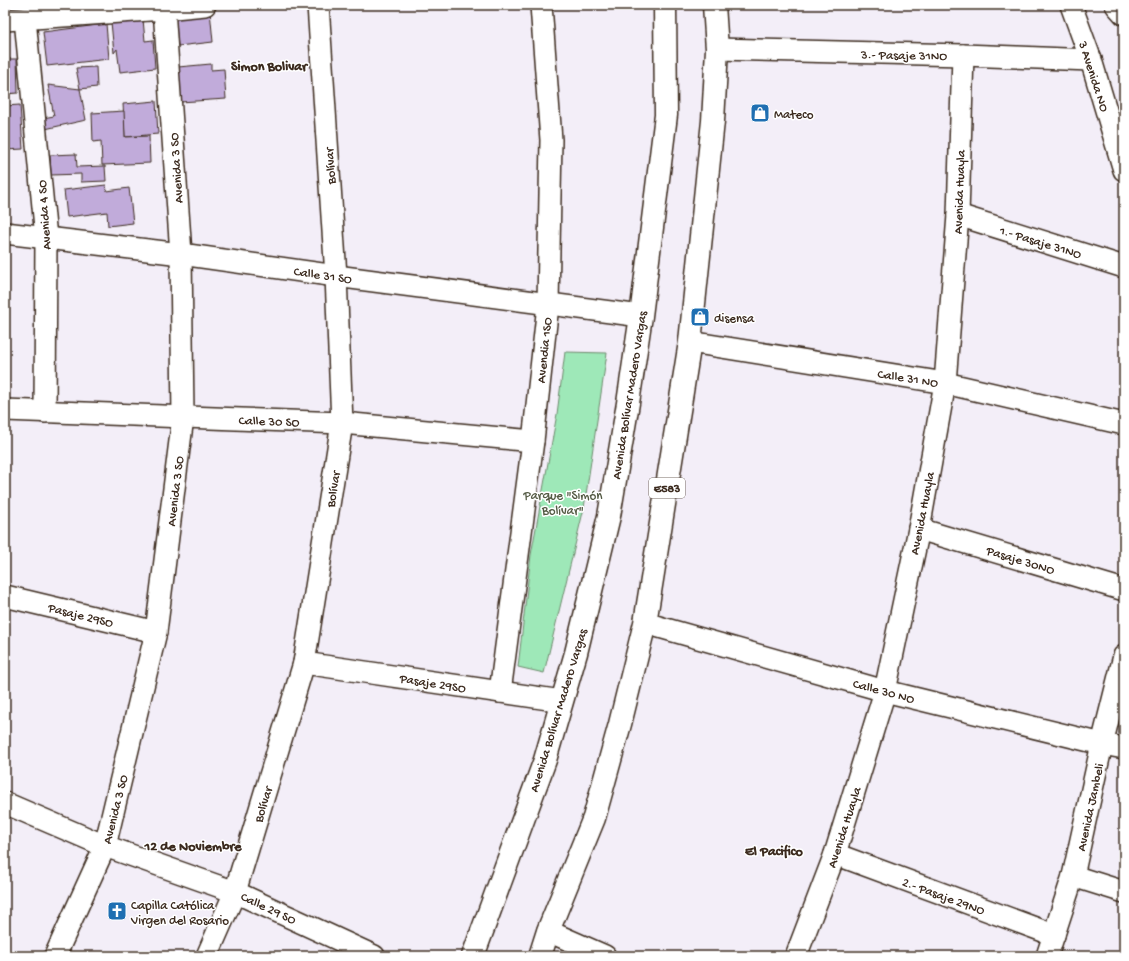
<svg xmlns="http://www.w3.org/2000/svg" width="1129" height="961" font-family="'Gochi Hand',sans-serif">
  <rect width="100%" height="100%" fill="#f3eef8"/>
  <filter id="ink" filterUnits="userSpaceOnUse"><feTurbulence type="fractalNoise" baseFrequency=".025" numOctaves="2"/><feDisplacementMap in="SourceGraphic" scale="8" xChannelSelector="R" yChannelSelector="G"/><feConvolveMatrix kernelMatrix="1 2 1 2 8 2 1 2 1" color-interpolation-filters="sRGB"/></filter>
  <g filter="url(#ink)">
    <polygon fill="#9ee8b8" stroke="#6c896b" points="565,352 607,353 584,508 544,673 518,667 531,555 557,414"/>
    <g fill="#c1abda" stroke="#3b2a1e">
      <polygon points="210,11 213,42 178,46 175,15"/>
      <polygon points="143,19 145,41 153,40 155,68 120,72 117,49 114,53 111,22"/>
      <polygon points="106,24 109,59 47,66 43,32"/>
      <polygon points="5,59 17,59 18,93 5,94"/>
      <polygon points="211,64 211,70 224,69 226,99 180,102 178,67"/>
      <polygon points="96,67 97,87 80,89 76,68"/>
      <polygon points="48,85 80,89 86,120 45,129 43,118 54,116"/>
      <polygon points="156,101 158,134 125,137 123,104"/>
      <polygon points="20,105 23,149 5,150 5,106"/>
      <polygon points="124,111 125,137 149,136 150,163 102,165 101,141 93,142 92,113"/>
      <polygon points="76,154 77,167 105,166 106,181 81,182 81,174 51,175 50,155"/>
      <polygon points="106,185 107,191 129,188 133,223 108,226 107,212 67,217 64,190"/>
    </g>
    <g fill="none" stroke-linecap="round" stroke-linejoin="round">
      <g stroke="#3b2a1e" stroke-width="24">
        <g id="minor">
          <polyline points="1071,5 1091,60 1124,170"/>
          <polyline points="1116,5 1124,14"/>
          <polyline points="25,19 46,238 45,412"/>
          <polyline points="5,20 164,9 205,5"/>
          <polyline points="717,49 963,55 1091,60"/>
          <polyline points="958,215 1124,267"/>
          <polyline points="5,233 181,254 336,276 641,316"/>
          <polyline points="690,342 945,383 1124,424"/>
          <polyline points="5,410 342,423 533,441"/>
          <polyline points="919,529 1124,590"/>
          <polyline points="5,596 156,632"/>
          <polyline points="645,623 885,691 1102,744 1124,748"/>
          <polyline points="304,663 562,701"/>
          <polyline points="500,692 533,441 548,305 551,140 541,5"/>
          <polyline points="5,803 105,846 235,892 374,956"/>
          <polyline points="835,854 1054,935"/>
          <polyline points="1073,876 1124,892"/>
          <polyline points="548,931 605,956"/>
          <polyline points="55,956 105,846 156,632 183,417 181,254 164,9"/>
          <polyline points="207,956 235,892 304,663 342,423 336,276 318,5"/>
          <polyline points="796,956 835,854 885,691 919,529 945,383 958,215 963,55"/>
          <polyline points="1047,956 1073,876 1102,744 1124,656"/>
        </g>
      </g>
      <g stroke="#3b2a1e" stroke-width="25">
        <g id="primary">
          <polyline points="473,956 545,760 576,653 609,516 628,403 641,316 666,115 665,5"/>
          <polyline points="540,956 548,931 594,818 620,724 645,623 690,342 713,121 717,49 714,5"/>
        </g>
      </g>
      <use href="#minor" stroke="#fff" stroke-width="21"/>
      <use href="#primary" stroke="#fff" stroke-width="22"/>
    </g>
  </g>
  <defs>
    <g id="shop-square" transform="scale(1)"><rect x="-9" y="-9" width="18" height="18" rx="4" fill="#1f6fb2" stroke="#fff"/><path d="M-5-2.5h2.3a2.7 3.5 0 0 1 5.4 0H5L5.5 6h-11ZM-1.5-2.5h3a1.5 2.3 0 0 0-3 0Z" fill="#fff"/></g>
    <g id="church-square" transform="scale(1)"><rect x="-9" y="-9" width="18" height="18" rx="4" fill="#1f6fb2" stroke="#fff"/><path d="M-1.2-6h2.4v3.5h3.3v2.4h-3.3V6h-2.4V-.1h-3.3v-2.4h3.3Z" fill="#fff"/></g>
  </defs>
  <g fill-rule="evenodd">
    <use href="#shop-square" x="760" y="113"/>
    <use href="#shop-square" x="700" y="317"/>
    <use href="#church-square" x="117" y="911"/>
  </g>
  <g text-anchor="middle" stroke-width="3" stroke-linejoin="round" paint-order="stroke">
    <rect fill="#fff" stroke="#766a62" stroke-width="1" x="649" y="478" width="36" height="20" rx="3"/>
    <g font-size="12" font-weight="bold" fill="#3b2a1e">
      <text x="667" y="492">E583</text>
    </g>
    <g font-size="13" fill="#3b2a1e" stroke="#fff">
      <text transform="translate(904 54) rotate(1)" y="5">3.- Pasaje 31NO</text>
      <text transform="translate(1095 76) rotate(72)" y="5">3 Avenida NO</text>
      <text transform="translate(329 166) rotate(-94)" y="5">Bolívar</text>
      <text transform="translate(175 168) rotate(-94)" y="5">Avenida 3 SO</text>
      <text transform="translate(958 192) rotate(-88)" y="5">Avenida Huayla</text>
      <text transform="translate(43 215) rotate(-94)" y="5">Avenida 4 SO</text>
      <text transform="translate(1041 241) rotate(17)" y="5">1.- Pasaje 31NO</text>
      <text transform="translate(323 274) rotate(8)" y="5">Calle 31 SO</text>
      <text transform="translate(543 350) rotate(-84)" y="5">Avendia 1SO</text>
      <text transform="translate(908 377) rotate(9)" y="5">Calle 31 NO</text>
      <text transform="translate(628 395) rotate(-81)" y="5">Avenida Bolívar Madero Vargas</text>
      <text transform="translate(269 420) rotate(2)" y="5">Calle 30 SO</text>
      <text transform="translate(332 489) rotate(-81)" y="5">Bolívar</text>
      <text transform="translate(174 491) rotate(-83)" y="5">Avenida 3 SO</text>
      <text transform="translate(921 513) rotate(-79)" y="5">Avenida Huayla</text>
      <text transform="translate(1021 559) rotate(17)" y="5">Pasaje 30NO</text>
      <text transform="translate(81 614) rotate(14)" y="5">Pasaje 29SO</text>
      <text transform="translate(433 682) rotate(9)" y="5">Pasaje 29SO</text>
      <text transform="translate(884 690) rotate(15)" y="5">Calle 30 NO</text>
      <text transform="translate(557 710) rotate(-73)" y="5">Avenida Bolívar Madero Vargas</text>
      <text transform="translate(262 804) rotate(-73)" y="5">Bolívar</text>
      <text transform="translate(1089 807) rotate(-78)" y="5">Avenida Jambeli</text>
      <text transform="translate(114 809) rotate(-76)" y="5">Avenida 3 SO</text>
      <text transform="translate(843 827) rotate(-72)" y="5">Avenida Huayla</text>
      <text transform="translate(944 895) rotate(20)" y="5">2.- Pasaje 29NO</text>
      <text transform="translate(269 907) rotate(25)" y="5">Calle 29 SO</text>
    </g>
    <g font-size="13" fill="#3b2a1e" stroke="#fff" text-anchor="start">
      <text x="774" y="118">Mateco</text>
      <text x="714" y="322">disensa</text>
      <text x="131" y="909">Capilla Católica<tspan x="131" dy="15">Virgen del Rosario</tspan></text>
    </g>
    <g font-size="13" fill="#545a44" stroke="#fff">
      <text x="563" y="499">Parque "Simón<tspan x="563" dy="15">Bolívar"</tspan></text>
    </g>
    <g font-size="14" font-weight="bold" fill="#3b2a1e" stroke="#fff">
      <text x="269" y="70">Simon Bolivar</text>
      <text x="193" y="850">12 de Noviembre</text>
      <text x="774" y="855">El Pacifico</text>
    </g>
  </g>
  <rect width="1129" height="961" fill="none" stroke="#fff" stroke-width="20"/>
  <rect x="10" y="10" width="1109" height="941" fill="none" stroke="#3b2a1e" stroke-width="1.5" filter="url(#ink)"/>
</svg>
